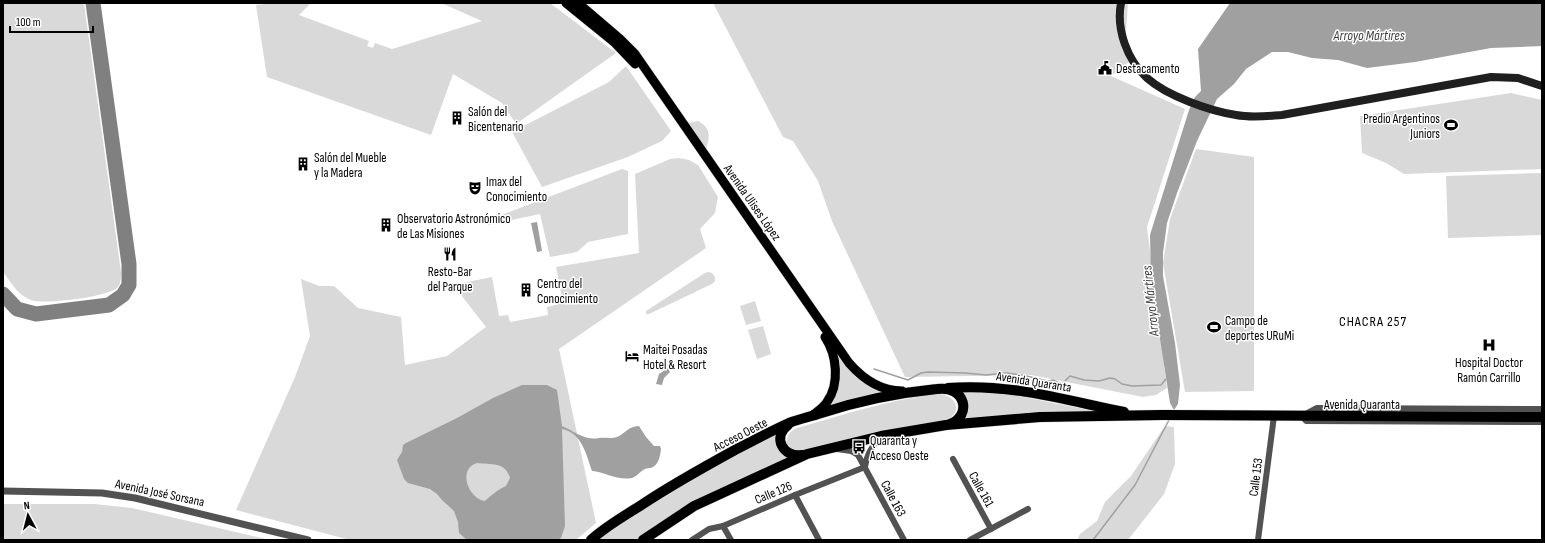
<svg xmlns="http://www.w3.org/2000/svg" width="1545" height="543" font-family="'Sofia Sans Condensed',sans-serif">
  <rect width="100%" height="100%" fill="#fff"/>
  <g fill="#d9d9d9">
    <path d="M3,3H84L121,272C121,278 121,283 118,287C110,297 43,305 31,300C18,296 11,282 3,272Z"/>
    <polygon points="275,3 311,3 299,15 369,41 367,46 373,48 375,43 392,49 482,21 441,3 550,3 616,53 516,124 502,103 453,74 431,135 267,77 256,5"/>
    <polygon points="713,3 1128,3 1126,32 1129,62 1111,76 1185,109 1147,227 1167,388 1156,395 1143,397 1031,375 905,377 832,221 818,181 793,141 783,137"/>
    <polygon points="626,66 671,131 662,141 628,157 542,187 512,132 609,82"/>
    <polygon points="1511,93 1542,100 1542,169 1404,174 1386,163 1362,153 1360,116"/>
    <path d="M698,121C711,128 710,136 706,149L688,123Z"/>
    <polygon points="1196,149 1254,157 1254,391 1185,392 1163,263 1170,219"/>
    <polygon points="704,156 856,377 883,392 831,404 838,384 831,343"/>
    <polygon points="679,158 689,160 698,165 718,197 715,213 700,229 706,248 559,349 596,523 576,540 350,540 236,510 295,377 310,336 301,279 319,286 334,286 358,308 401,317 405,365 447,356 486,327 454,286 457,284 492,277 499,316 508,315 510,322 548,315 547,307 563,303 556,267 639,253 635,174 670,159"/>
    <polygon points="622,169 628,171 628,234 588,242 577,252 550,257 540,214 488,225 488,220"/>
    <polygon points="1542,173 1542,235 1448,238 1446,176"/>
    <polygon points="708,272 712,273 715,277 715,281 712,284 649,314 646,314 646,311 705,273"/>
    <polygon points="755,301 761,321 746,325 740,306"/>
    <polygon points="763,326 771,354 757,359 748,330"/>
    <polygon points="961,391 999,392 1104,413 1018,414 960,420"/>
    <path d="M939,394C951,395 964,406 951,417C949,419 945,420 942,422L809,451L794,452L786,445C787,436 789,431 797,428C842,415 892,399 939,394Z"/>
    <polygon points="1165,426 1174,427 1175,464 1164,494 1128,540 1077,540 1080,534 1097,521 1105,502 1131,476"/>
    <polygon points="784,427 779,436 793,457 641,540 596,540 664,492"/>
    <polygon points="3,504 94,504 132,508 270,540 3,540"/>
  </g>
  <g fill="#a0a0a0" fill-rule="evenodd">
    <polygon points="1230,3 1542,3 1542,46 1491,48 1415,62 1367,68 1338,60 1312,58 1288,52 1272,52 1246,69 1234,84 1217,99 1197,141 1177,193 1167,223 1163,253 1163,276 1175,343 1180,385 1178,404 1174,410 1170,403 1151,281 1150,235 1189,110 1195,97 1201,91 1198,49"/>
    <polygon points="537,222 542,251 537,252 531,223"/>
    <polygon points="668,368 670,372 664,378 662,385 656,384 659,374"/>
    <path d="M522,385H547L557,390L562,426C574,431 585,441 599,438C604,437 611,439 617,437C626,433 627,427 639,426L646,437L654,446H660L661,449C660,456 659,465 651,468C650,468 646,468 645,469C640,471 638,476 632,478C618,481 605,472 592,471C586,454 582,433 562,429L565,526L561,538L557,540H467L459,533L458,522L454,511L442,500L437,494L430,489L408,483L404,479L397,460L402,452L403,445L406,443L457,418L493,398ZM477,463C491,465 505,461 510,478L506,486C500,488 489,497 485,501C467,498 458,468 477,463Z"/>
  </g>
  <g fill="none" stroke-linecap="round" stroke-linejoin="round">
    <g stroke="#a0a0a0" stroke-width="1.5">
      <polyline points="874,369 908,380 921,373 928,372 965,373 986,375 1006,373 1022,375 1048,381 1053,380 1062,384 1070,376 1084,380 1099,381 1110,378 1115,379 1122,384 1132,386 1161,385 1166,379"/>
      <polyline points="1093,540 1135,485 1169,420"/>
    </g>
    <polyline stroke="#808080" stroke-width="15" points="3,294 17,309 36,314 109,305 123,295 129,285 129,264 93,3"/>
    <g stroke="#dbdbdb" stroke-width="10">
      <g id="primary">
        <polyline points="566,3 614,42 635,64"/>
        <path d="M578,3L620,39L635,54L849,363C863,379 880,391 902,391"/>
        <path d="M813,415C818,411 824,407 827,402C840,384 837,355 825,337"/>
      </g>
    </g>
    <g stroke="#dbdbdb" stroke-width="11">
      <g id="trunk">
        <path d="M948,388C1009,383 1065,400 1124,412"/>
        <path d="M788,425C772,437 783,458 802,455"/>
        <path d="M591,540C606,526 626,515 643,504C673,484 704,467 735,450C753,441 771,431 789,423C799,419 809,417 818,414C857,401 896,393 937,389C966,385 972,416 950,424"/>
        <polyline points="643,540 694,506 807,454 881,436 946,425 1040,417 1162,415 1542,417"/>
      </g>
    </g>
    <g stroke="#525252" stroke-width="6">
      <polyline points="1542,409 1317,408 1302,416 1306,421 1542,422"/>
      <polyline points="837,449 851,451 858,455 904,540"/>
      <polyline points="953,459 991,529"/>
      <path d="M865,467C866,455 872,446 880,437"/>
      <polyline points="795,495 819,540"/>
      <polyline points="723,526 731,540"/>
      <polyline points="692,540 709,529 723,526 795,495 865,467"/>
      <polyline points="970,540 1028,509"/>
      <polyline points="1258,540 1274,416"/>
    </g>
    <polyline stroke="#525252" stroke-width="7" points="3,491 102,493 135,498 308,540"/>
    <path stroke="#1f1f1f" stroke-width="8" d="M1121,3C1116,29 1127,60 1147,78C1167,96 1210,111 1236,115C1252,118 1267,116 1282,115L1491,77L1518,78L1542,86"/>
    <use href="#primary" stroke="#000" stroke-width="9"/>
    <use href="#trunk" stroke="#000" stroke-width="10"/>
  </g>
  <defs>
    <g id="civic-bare" transform="scale(1.08)"><path d="M-.6-6.5H3V-4.5H.6V-3L4-1V1h2V6H-6V1h2V-1L-.6-3ZM-1.2 2.5V6h2.4V2.5Z" fill="#000" stroke="#fff" stroke-width="2.5" paint-order="stroke"/></g>
    <g id="building-bare" transform="scale(1.08)"><path d="M-4-6H4V6H1V3H-1V6H-4ZM-2.5-4.3h1.7v1.8h-1.7ZM.8-4.3h1.7v1.8H.8ZM-2.5-1h1.7V.8h-1.7ZM.8-1h1.7V.8H.8Z" fill="#000" stroke="#fff" stroke-width="2.5" paint-order="stroke"/></g>
    <g id="stadium-bare" transform="scale(1.08)"><path d="M0-5a6.5 5 0 1 0 0 10a6.5 5 0 1 0 0-10ZM-3.5-1.8h7v3.6h-7Z" fill="#000" stroke="#fff" stroke-width="2.5" paint-order="stroke"/></g>
    <g id="theatre-bare" transform="scale(1.08)"><path d="M-5-5.5Q0-4 5-5.5V0Q5 5 0 6Q-5 5-5 0ZM-3.3-2.5H-1v1.5H-3.3ZM1-2.5H3.3v1.5H1ZM-2.8 1Q0 5.5 2.8 1Z" fill="#000" stroke="#fff" stroke-width="2.5" paint-order="stroke"/></g>
    <g id="restaurant-bare" transform="scale(1.08)"><path d="M-5-6h1v4h1v-4h1v4h1v-4h1v5L-1.5 .5V6h-2V.5L-5-1ZM5-6V6H3V1.5H1.5Q1.5-4 5-6Z" fill="#000" stroke="#fff" stroke-width="2.5" paint-order="stroke"/></g>
    <g id="hospital-bare" transform="scale(1.08)"><path d="M-5-5h3v3.5h4V-5h3V5h-3V1.5h-4V5h-3Z" fill="#000" stroke="#fff" stroke-width="2.5" paint-order="stroke"/></g>
    <g id="hotel-bare" transform="scale(1.08)"><path d="M-6-4.5h1.5V1H6V5H4.5V3h-9V5H-6ZM-4 0a1.8 1.8 0 1 1 3.6 0ZM.5 0V-2.5h3Q6-2.5 6 0Z" fill="#000" stroke="#fff" stroke-width="2.5" paint-order="stroke"/></g>
    <g id="bus-bare" transform="scale(1.08)"><path d="M-5-6H5V4H4V6H2V4H-2V6H-4V4H-5ZM-3.5-4V0h7V-4ZM-3.5 1.2v1.5H-2V1.2ZM2 1.2v1.5H3.5V1.2Z" fill="#000" stroke="#fff" stroke-width="2.5" paint-order="stroke"/></g>
  </defs>
  <g fill-rule="evenodd">
    <use href="#civic-bare" x="1105" y="68"/>
    <use href="#building-bare" x="457" y="118"/>
    <use href="#stadium-bare" x="1451" y="125"/>
    <use href="#building-bare" x="303" y="164"/>
    <use href="#theatre-bare" x="475" y="188"/>
    <use href="#building-bare" x="386" y="225"/>
    <use href="#restaurant-bare" x="450" y="254"/>
    <use href="#building-bare" x="526" y="290"/>
    <use href="#stadium-bare" x="1214" y="327"/>
    <use href="#hospital-bare" x="1489" y="345"/>
    <use href="#hotel-bare" x="632" y="356"/>
    <use href="#bus-bare" x="859" y="447"/>
  </g>
  <g text-anchor="middle" stroke-width="3" stroke-linejoin="round" paint-order="stroke">
    <g font-size="13" fill="#000" stroke="#fff" text-anchor="start">
      <text x="1116" y="73">Destacamento</text>
      <text x="468" y="116">Salón del<tspan x="468" dy="15">Bicentenario</tspan></text>
      <text x="1440" y="123" text-anchor="end">Predio Argentinos<tspan x="1440" dy="15">Juniors</tspan></text>
      <text x="314" y="162">Salón del Mueble<tspan x="314" dy="15">y la Madera</tspan></text>
      <text x="486" y="186">Imax del<tspan x="486" dy="15">Conocimiento</tspan></text>
      <text x="397" y="223">Observatorio Astronómico<tspan x="397" dy="15">de Las Misiones</tspan></text>
      <text x="450" y="276" text-anchor="middle">Resto-Bar<tspan x="450" dy="15">del Parque</tspan></text>
      <text x="537" y="288">Centro del<tspan x="537" dy="15">Conocimiento</tspan></text>
      <text x="1225" y="325">Campo de<tspan x="1225" dy="15">deportes URuMi</tspan></text>
      <text x="643" y="354">Maitei Posadas<tspan x="643" dy="15">Hotel &amp; Resort</tspan></text>
      <text x="1489" y="367" text-anchor="middle">Hospital Doctor<tspan x="1489" dy="15">Ramón Carrillo</tspan></text>
      <text x="870" y="445">Quaranta y<tspan x="870" dy="15">Acceso Oeste</tspan></text>
    </g>
    <g font-size="13" fill="#000" stroke="#fff">
      <text transform="translate(753 202) rotate(55)" y="5">Avenida Ulises López</text>
      <text transform="translate(1034 381) rotate(9)" y="5">Avenida Quaranta</text>
      <text x="1362" y="409">Avenida Quaranta</text>
      <text transform="translate(740 434) rotate(-27)" y="5">Acceso Oeste</text>
      <text transform="translate(1255 477) rotate(-83)" y="5">Calle 153</text>
      <text transform="translate(982 489) rotate(61)" y="5">Calle 161</text>
      <text transform="translate(160 492) rotate(12)" y="5">Avenida José Sorsana</text>
      <text transform="translate(773 492) rotate(-23)" y="5">Calle 126</text>
      <text transform="translate(894 498) rotate(62)" y="5">Calle 163</text>
    </g>
    <g font-size="14" font-style="italic" fill="#414141" stroke="#fff">
      <text x="1369" y="40">Arroyo Mártires</text>
      <text transform="translate(1150 301) rotate(-96)" y="5">Arroyo Mártires</text>
    </g>
    <g font-size="14" letter-spacing="1" fill="#000" stroke="#fff">
      <text x="1373" y="326">CHACRA 257</text>
    </g>
  </g>
  <rect width="1545" height="543" fill="none" stroke="#000000" stroke-width="8"/>
  <g transform="translate(28 515) rotate(353)" stroke="#ffffff" stroke-width="3" paint-order="stroke">
  <path d="M0-3L7 15L0 10L-7 15Z" fill="#000000"/>
  <text y="-6" font-size="11" font-weight="bold" text-anchor="middle" fill="#000000">N</text>
  </g>
  <path d="M10 26v6h83v-6" fill="none" stroke="#000000" stroke-width="2"/>
  <text x="16" y="26" font-size="12" fill="#000000" stroke="#ffffff" stroke-width="3" paint-order="stroke">100 m</text>
</svg>
